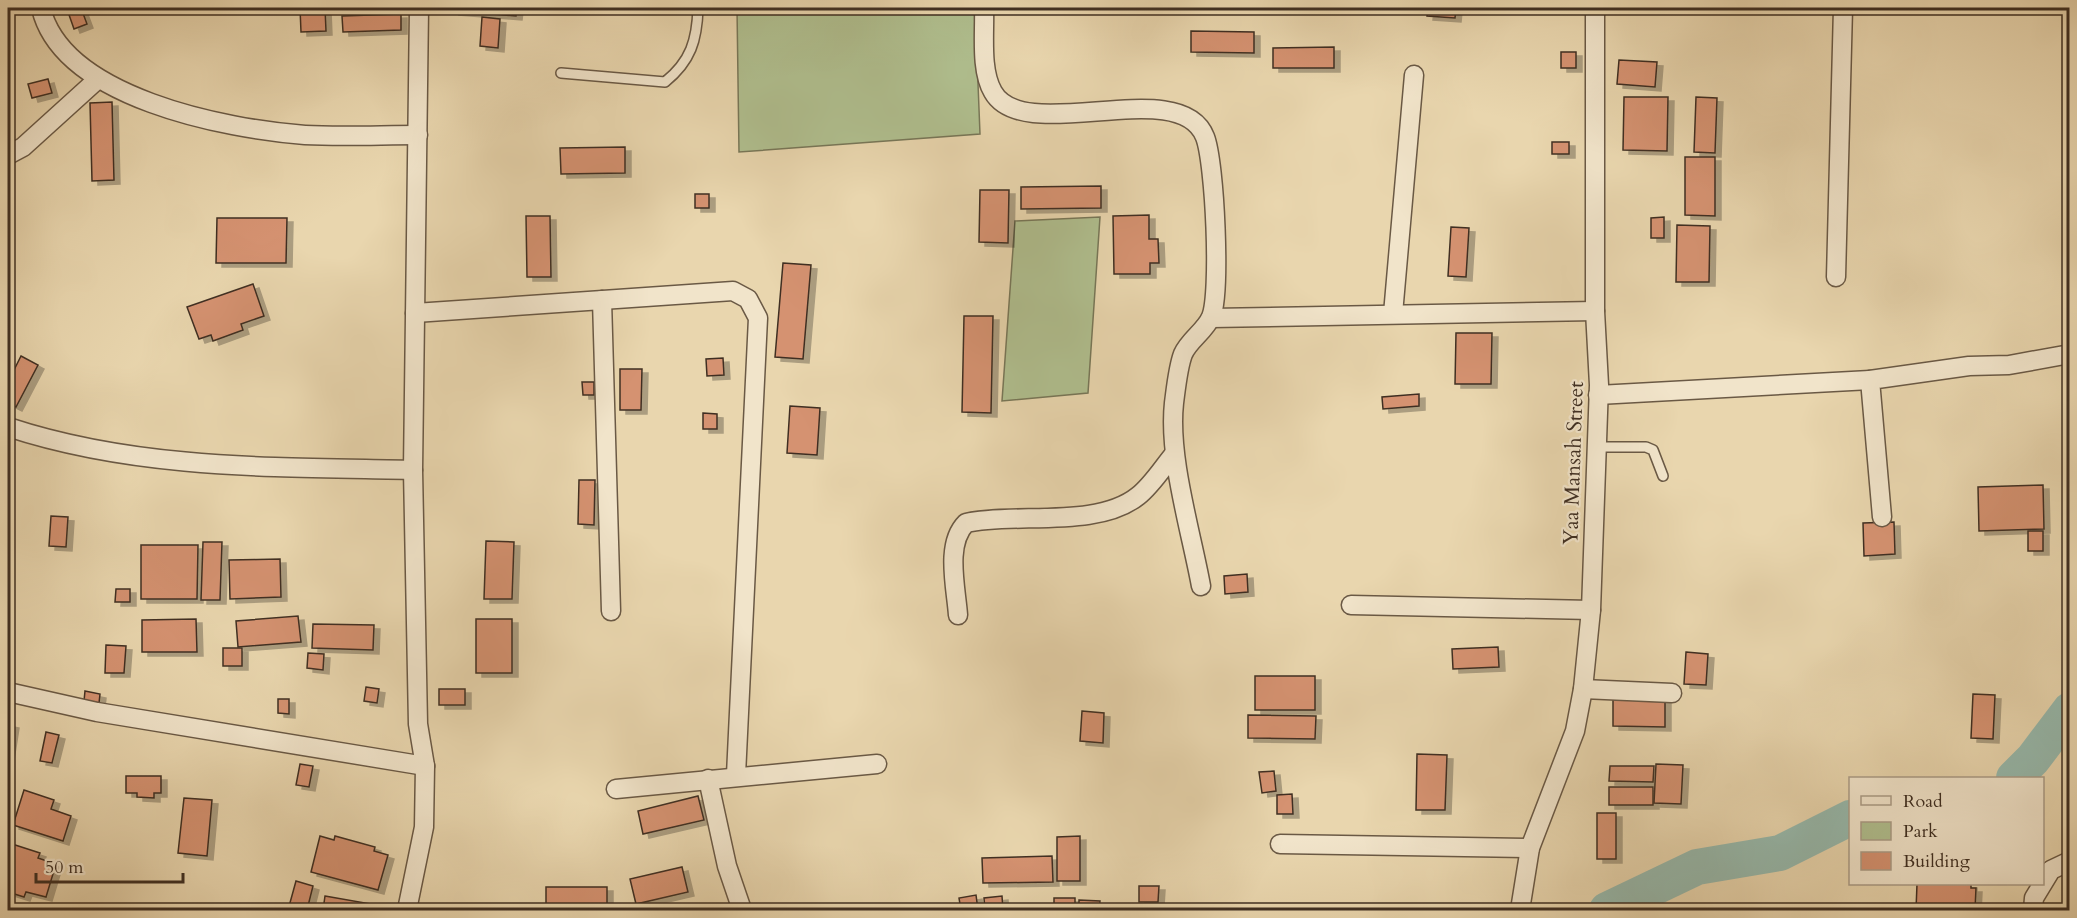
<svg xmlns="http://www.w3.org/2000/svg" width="2077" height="918" font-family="Cardo,serif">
  <defs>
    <filter id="shadow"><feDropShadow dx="6" dy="4" stdDeviation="0" flood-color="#0004"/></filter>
  </defs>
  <rect width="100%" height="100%" fill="#e9d6ae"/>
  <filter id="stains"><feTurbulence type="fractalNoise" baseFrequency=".00333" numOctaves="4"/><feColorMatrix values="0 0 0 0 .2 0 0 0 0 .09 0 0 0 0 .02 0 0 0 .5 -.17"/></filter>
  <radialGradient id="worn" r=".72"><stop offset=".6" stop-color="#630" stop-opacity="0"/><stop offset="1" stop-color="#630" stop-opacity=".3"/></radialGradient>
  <g fill="#b0bf8f" stroke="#787758" stroke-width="1.5">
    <polygon points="737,8 975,8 980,134 739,152"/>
    <polygon points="1100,217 1088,393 1002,401 1015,221"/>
  </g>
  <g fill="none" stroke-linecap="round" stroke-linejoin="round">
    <g stroke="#97b9ac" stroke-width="36">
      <polyline points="2014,778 2033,759 2070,710"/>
      <polyline points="1607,910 1697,867 1780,853 1850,818"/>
    </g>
  </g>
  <g fill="#d59271" stroke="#3f2f22" stroke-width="1.5" filter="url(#shadow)">
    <polygon points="72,8 81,8 87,24 74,29 67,9"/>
    <polygon points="300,8 325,8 326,31 301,32"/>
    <polygon points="454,8 517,8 516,16 453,11"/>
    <polygon points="1428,8 1456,8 1455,18 1427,16"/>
    <polygon points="401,14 401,30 343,32 342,16"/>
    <polygon points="482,17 500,19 498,48 480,46"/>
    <polygon points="1191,31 1254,32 1254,53 1191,52"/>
    <polygon points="1334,47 1334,68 1273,68 1273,48"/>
    <rect x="1561" y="52" width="15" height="16"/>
    <polygon points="1619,60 1657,62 1655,87 1617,84"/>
    <polygon points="48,79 52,93 32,98 28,84"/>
    <polygon points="1624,97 1668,97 1667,151 1623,150"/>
    <polygon points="1696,97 1717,98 1715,153 1694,152"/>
    <polygon points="112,102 114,180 92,181 90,103"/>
    <rect x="1552" y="142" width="17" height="12"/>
    <polygon points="625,147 625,173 561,174 560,148"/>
    <polygon points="1685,157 1715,157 1715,216 1685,215"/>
    <polygon points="1101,186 1101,208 1021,209 1021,187"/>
    <polygon points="980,190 1009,190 1008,243 979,242"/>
    <rect x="695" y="194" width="14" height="14"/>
    <polygon points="1149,215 1149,239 1158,239 1159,263 1150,263 1150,274 1114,274 1113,216"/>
    <polygon points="526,216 550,216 551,277 527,277"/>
    <polygon points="1664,217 1664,238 1651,238 1651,218"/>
    <polygon points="217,218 287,218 286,263 216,263"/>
    <polygon points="1677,225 1710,226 1709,282 1676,282"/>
    <polygon points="1451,227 1469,228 1466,277 1448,276"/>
    <polygon points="783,263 811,265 803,359 775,357"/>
    <polygon points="253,284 264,316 241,324 243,330 213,341 211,335 199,339 187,307"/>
    <polygon points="964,316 993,316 991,413 962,412"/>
    <polygon points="1456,333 1492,333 1491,384 1455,384"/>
    <polygon points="21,356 38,365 16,407 8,403 8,382"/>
    <polygon points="723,358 724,375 707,376 706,359"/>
    <polygon points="620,369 642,369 641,410 620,410"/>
    <polygon points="582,382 594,382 594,395 583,395"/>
    <polygon points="1419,394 1419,406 1383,409 1382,397"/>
    <polygon points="790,406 820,408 817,455 787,453"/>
    <polygon points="703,413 717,414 717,429 703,429"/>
    <polygon points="579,480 595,480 594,525 578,524"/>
    <polygon points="2043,485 2044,529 1979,531 1978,487"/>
    <polygon points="51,516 68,517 66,547 49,546"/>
    <polygon points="1894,522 1895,554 1864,556 1863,523"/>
    <rect x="2028" y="531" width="15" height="20"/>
    <polygon points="486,541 514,542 512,599 484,599"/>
    <polygon points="203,542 222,542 220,600 201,600"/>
    <polygon points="141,545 198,545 197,599 141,599"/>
    <polygon points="280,559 281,597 230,599 229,560"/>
    <polygon points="1247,574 1248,592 1225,594 1224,576"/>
    <polygon points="116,589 130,589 130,602 115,602"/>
    <polygon points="298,616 301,642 238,647 236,621"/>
    <polygon points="196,619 197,652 142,652 142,620"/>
    <rect x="476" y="619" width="36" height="54"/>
    <polygon points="313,624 374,625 373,650 312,648"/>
    <polygon points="106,645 126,646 124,673 105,673"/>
    <polygon points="1498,647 1499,667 1453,669 1452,649"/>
    <rect x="223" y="648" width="19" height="18"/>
    <polygon points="1686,652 1708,654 1706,685 1684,684"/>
    <polygon points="308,653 324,654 323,670 307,668"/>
    <rect x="1255" y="676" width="60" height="34"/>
    <polygon points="366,687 379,689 377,703 364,701"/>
    <rect x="439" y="689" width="26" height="16"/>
    <polygon points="85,691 100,694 99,703 84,701"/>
    <polygon points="1973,694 1995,695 1993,739 1971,738"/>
    <polygon points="1613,697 1665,697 1665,727 1613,726"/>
    <polygon points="278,699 289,699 289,714 278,713"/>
    <polygon points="1082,711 1104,713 1103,743 1080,741"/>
    <polygon points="1248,715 1316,716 1315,739 1248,738"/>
    <polygon points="8,723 13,724 8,756"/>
    <polygon points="46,732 59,735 52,763 40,761"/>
    <polygon points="1417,754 1447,755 1445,810 1416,810"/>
    <polygon points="300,764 313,766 309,787 296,785"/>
    <polygon points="1656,764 1683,765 1681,804 1654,803"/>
    <polygon points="1610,766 1654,766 1653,782 1609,781"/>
    <polygon points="1274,771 1276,791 1262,793 1259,772"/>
    <polygon points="126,776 161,776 161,793 154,793 154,798 137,797 137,793 126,793"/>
    <rect x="1609" y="787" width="44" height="18"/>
    <polygon points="24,790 54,800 51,809 71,816 63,841 13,825"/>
    <polygon points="1292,794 1293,814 1277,814 1277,795"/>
    <polygon points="698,796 704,820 643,834 638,811"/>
    <polygon points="184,798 212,800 207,856 178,853"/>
    <rect x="1597" y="813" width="19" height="46"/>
    <polygon points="320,836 334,840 335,836 375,847 374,851 388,855 378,890 311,872"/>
    <polygon points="1080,836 1080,881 1057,881 1057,837"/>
    <polygon points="9,843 40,853 38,858 56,864 46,897 26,892 24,897 8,892"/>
    <polygon points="1052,856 1053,882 983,883 982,858"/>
    <polygon points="682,867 688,892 636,904 630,879"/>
    <polygon points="296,881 313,886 307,910 288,910"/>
    <polygon points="1917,884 1971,884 1971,888 1976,888 1975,910 1916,910"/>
    <polygon points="1139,886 1159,886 1158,902 1139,902"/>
    <rect x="546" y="887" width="61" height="23"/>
    <polygon points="976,895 978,910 961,910 959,898"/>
    <polygon points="325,896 371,904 369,910 323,910"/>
    <polygon points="1002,896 1003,910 985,910 984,898"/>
    <rect x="1054" y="898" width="21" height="12"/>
    <polygon points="1079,900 1100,901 1099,910 1079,910"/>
    <polygon points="377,904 392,906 392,910 376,910"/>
  </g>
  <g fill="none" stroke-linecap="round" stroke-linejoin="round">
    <g stroke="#6a5945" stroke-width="12">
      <g id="lane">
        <path d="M561,73L665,82C691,61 697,40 698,8"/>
        <polyline points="1596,447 1646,447 1653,450 1663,476"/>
      </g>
    </g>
    <g stroke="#6a5945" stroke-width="21">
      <g id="street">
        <path d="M41,8C62,98 226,129 305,135C342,137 381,135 418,135"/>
        <path d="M984,8C985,33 980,70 993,92C1024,147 1180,73 1205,137C1215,163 1221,293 1211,317C1205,331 1189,340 1183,354C1178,367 1176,388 1174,403C1168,457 1191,531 1201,586"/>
        <polyline points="8,155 23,147 98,79"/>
        <polyline points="1836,277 1843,8"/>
        <polyline points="602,300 611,611"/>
        <polyline points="415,313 733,291 748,299 758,318 736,775"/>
        <polyline points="1393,314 1414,75"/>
        <polyline points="1211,318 1595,311"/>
        <polyline points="1598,395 1870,380"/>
        <path d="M8,427C138,470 277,467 413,470"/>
        <polyline points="1882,517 1870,380 1969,366 2009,365 2070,354"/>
        <polyline points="1351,605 1591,610"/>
        <path d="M958,615C956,587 945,544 966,523C1016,512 1097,529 1138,496C1152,485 1163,467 1174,454"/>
        <polyline points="1583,689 1672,693"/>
        <polyline points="8,692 97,712 425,766"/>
        <polyline points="708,779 727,866 742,910"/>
        <polyline points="616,789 877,764"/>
        <polyline points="1280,844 1530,848"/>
        <polyline points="407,910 424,827 425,766 418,724 413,470 419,8"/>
        <polyline points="1520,910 1530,848 1575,731 1583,689 1591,610 1599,385 1595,311 1595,8"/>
        <polyline points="2033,910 2034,898 2051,870 2070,861"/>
      </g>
    </g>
    <use href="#lane" stroke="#f1e4ca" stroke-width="9"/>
    <use href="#street" stroke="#f1e4ca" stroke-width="18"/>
  </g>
  <g text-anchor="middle" stroke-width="4.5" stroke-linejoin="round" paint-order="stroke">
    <g font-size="21" fill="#3f2f22" stroke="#f1e4ca">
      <text transform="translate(1573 463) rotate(-88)" y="7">Yaa Mansah Street</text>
    </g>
  </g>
  <rect width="2077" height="918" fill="none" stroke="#e9d6ae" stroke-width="30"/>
  <rect x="9" y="9" width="2059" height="900" fill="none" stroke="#3f2f22" stroke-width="3"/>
  <rect x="15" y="15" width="2047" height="888" fill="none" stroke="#3f2f22" stroke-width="1.5"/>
  <rect x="1849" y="777" width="195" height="108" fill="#f1e4ca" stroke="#aa9c87" stroke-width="1.5"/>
  <rect x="1861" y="796" width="30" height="9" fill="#f1e4ca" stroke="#aa9c87" stroke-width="1.5"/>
  <text x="1903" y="807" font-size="18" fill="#3f2f22">Road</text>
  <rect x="1861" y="822" width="30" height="18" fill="#b0bf8f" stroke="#aa9c87" stroke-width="1.5"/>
  <text x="1903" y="837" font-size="18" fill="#3f2f22">Park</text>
  <rect x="1861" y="852" width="30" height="18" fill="#d59271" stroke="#aa9c87" stroke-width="1.5"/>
  <text x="1903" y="867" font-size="18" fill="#3f2f22">Building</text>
  <path d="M36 873v9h147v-9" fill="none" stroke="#3f2f22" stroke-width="3"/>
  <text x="45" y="873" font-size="18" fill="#3f2f22" stroke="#f1e4ca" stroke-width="4.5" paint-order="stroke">50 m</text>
  <rect width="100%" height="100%" filter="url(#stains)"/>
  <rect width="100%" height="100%" fill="url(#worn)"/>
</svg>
